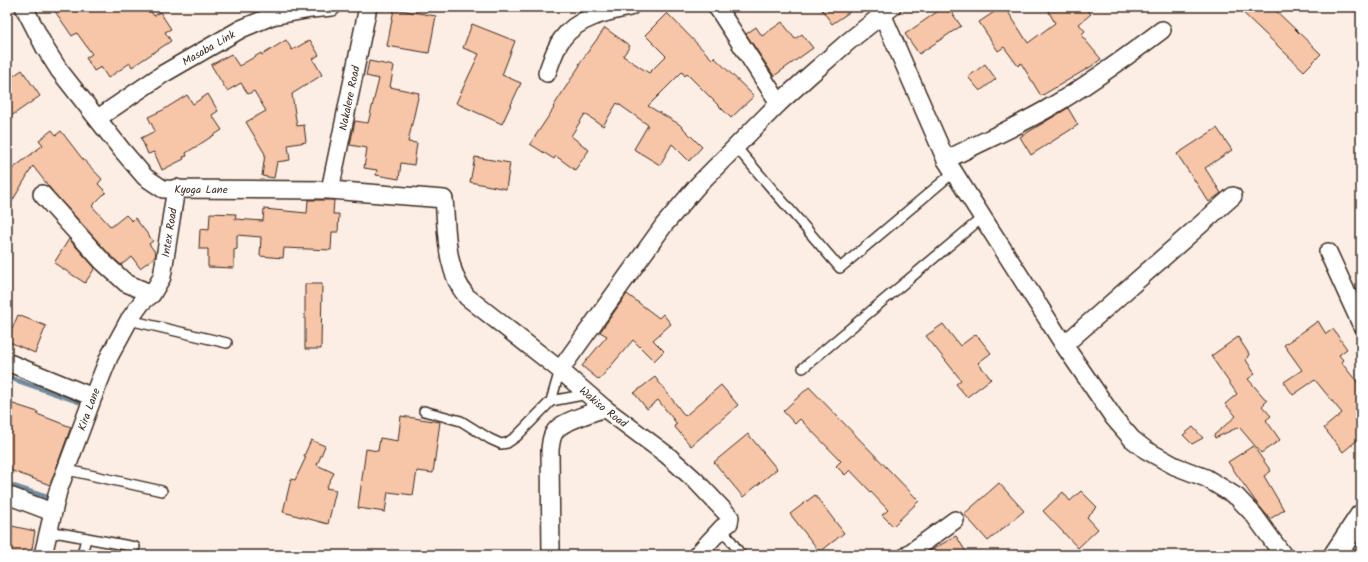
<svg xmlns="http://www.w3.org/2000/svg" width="1368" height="562" font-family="Kalam,sans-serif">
  <rect width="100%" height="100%" fill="#fdeee5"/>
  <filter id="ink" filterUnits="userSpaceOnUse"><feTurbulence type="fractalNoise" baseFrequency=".025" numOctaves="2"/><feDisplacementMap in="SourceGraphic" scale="8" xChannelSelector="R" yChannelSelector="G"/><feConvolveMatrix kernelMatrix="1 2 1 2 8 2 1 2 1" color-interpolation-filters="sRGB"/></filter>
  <g filter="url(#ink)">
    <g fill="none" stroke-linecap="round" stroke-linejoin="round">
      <g stroke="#718b9e" stroke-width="4.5">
        <polyline points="7,377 79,402"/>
        <polyline points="7,484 53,499"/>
      </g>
    </g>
    <g fill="#f7c5a7" stroke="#3b2a1e">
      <polygon points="52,7 148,7 154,16 160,12 171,29 165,32 171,41 132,67 130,63 108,78 101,67 94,71 86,58 92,54 77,33 72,36"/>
      <polygon points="820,7 857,7 832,24"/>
      <polygon points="944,7 948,7 961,26 919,54 905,34"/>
      <polygon points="1002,7 1005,7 1028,43 1055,23 1046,7 1084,7 1091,14 1079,24 1085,31 1081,35 1101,59 1092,66 1041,96 1021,63 1018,66 1004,47 998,51 979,22"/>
      <polygon points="1237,7 1272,7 1321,54 1304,71"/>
      <polygon points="394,9 436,16 429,53 387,46"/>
      <polygon points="667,13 712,59 714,57 754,96 731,118 687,74 685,76 682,72 648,106 679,124 702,147 689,161 672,144 660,165 635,150 634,149 648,125 617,103 603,126 585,114 571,136 589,150 575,170 556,156 554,159 530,144 554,108 553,107 580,65 579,64 605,28 630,46 623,56 649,73 666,56 645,35"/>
      <polygon points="782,22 795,39 802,34 813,48 774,76 746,34 756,27 762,36"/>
      <polygon points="472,24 515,41 502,75 521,83 502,124 456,103 479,54 463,48"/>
      <polygon points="286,40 292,50 310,40 319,55 313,59 322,75 292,94 297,126 304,125 306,142 288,145 290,160 277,162 274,178 262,176 265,154 246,122 266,111 254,91 248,94 241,83 227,91 211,65 231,54 239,66 261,53 262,55"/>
      <polygon points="369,61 394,66 390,87 419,93 408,142 417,143 414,165 401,163 399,179 376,175 377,170 364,168 367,148 350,145 355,121 368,123 379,79 366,76"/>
      <polygon points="985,64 996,79 980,91 968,77"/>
      <polygon points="22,70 40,96 7,119 7,80"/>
      <polygon points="208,94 218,111 212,115 222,130 186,153 187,156 183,157 184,159 162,170 154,152 148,154 141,138 155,131 148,117 163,110 187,95 193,104"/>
      <polygon points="1068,108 1078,125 1031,155 1020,137"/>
      <polygon points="1217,128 1232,150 1205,168 1221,193 1209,202 1177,154"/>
      <polygon points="52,130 56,135 61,131 81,157 102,179 98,184 106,192 92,206 111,227 126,215 132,221 135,218 153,241 149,244 156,253 155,257 140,268 132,257 121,265 110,255 53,192 33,166 7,210 7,173 43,145 39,140"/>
      <polygon points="475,157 510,163 506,189 470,182"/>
      <polygon points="308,200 334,200 333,214 339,214 338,232 332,232 331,250 284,248 283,258 260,256 261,237 237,235 237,249 234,250 234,268 208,267 208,249 199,249 200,229 209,230 210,213 236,214 235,219 263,221 264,209 307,213"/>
      <polygon points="69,239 95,268 85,283 54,263"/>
      <polygon points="305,284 322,284 321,349 305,349"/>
      <polygon points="627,294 659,318 663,314 671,324 653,340 664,351 654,361 633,340 599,380 582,366 607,336 600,332"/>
      <polygon points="18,315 46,326 35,353 7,341"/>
      <polygon points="1318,321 1326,334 1333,329 1347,349 1339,355 1343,360 1341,362 1361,387 1361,437 1343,452 1324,428 1342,413 1315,380 1293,395 1284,382 1302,370 1284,345"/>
      <polygon points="943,324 960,346 976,334 991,353 978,363 991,379 967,397 956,384 961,380 926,336"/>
      <polygon points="1238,337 1249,354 1246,360 1255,374 1248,379 1267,401 1262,406 1271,416 1266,420 1280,440 1261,453 1239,427 1215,438 1214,435 1236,416 1225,404 1237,394 1211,356"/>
      <polygon points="655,377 685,416 721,385 738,405 691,446 674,426 677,424 658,400 647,409 634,393"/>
      <polygon points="809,387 919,501 893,526 882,515 888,510 850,470 845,475 836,466 841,461 800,419 795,424 783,411"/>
      <polygon points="7,402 38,412 37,414 71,427 50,485 7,469"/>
      <polygon points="401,416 440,422 433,473 417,471 413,495 388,492 385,512 358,508 366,449 378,451 380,438 398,441"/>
      <polygon points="1193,427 1203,438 1192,444 1183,435"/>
      <polygon points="748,434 777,469 743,497 714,462"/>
      <polygon points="311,440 325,446 317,465 334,473 326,488 336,490 328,524 283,512 291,479 295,480 306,457 304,456"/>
      <polygon points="1253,446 1271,471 1264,476 1284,510 1270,519 1256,502 1228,462"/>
      <polygon points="999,483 1024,511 988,541 964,514"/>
      <polygon points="1081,491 1097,507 1087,517 1098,529 1078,548 1043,511 1063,492 1070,501"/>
      <polygon points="815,495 844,533 820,552 790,514"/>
      <polygon points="7,525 35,531 31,555 7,555"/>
      <polygon points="956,536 968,555 924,555 926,553"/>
    </g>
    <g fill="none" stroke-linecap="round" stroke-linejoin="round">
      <g stroke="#3b2a1e" stroke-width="12">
        <g id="lane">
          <polyline points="736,147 840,268 954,172"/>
          <polyline points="129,320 227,343"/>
          <polyline points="803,368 983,217"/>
          <polyline points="551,401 560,370"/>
          <polyline points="424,411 461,421 490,439 501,444 507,443 517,436 551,401 588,394"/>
          <polyline points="64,474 72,471 162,491"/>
          <polyline points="722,528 741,555"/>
          <polyline points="47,535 60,533 135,547"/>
          <polyline points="82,555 86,538"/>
        </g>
      </g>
      <g stroke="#3b2a1e" stroke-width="20">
        <g id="street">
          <path id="s1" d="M24,7L45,48L59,70L121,149L145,177L163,189L330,190L444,199C447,232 445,270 467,297L560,370L604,408L667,455L696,481L730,517L729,523L722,528L697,555"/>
          <polyline points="717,7 779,103"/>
          <polyline points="879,7 946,160 1064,345 1114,418 1132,439 1146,450 1175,466 1206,478 1237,497 1254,515 1283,555"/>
          <path d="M547,73C551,63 555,48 562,39C577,18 606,12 630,7"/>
          <path id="s2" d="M98,118L163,74L241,29L272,16L311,9L332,7"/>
          <path d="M946,160C979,143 1014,128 1047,109C1087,86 1125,58 1162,30"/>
          <path id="s3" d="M330,190L368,7"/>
          <polyline points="42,194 103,262 126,283 152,294"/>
          <polyline points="1328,252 1361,324"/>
          <polyline points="1064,345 1233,196"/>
          <polyline points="7,362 93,397"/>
          <polyline points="560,370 664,225 698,185 779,103 810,75 849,41 892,7"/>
          <polyline points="7,495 52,512"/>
          <path id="s4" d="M43,555L58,491L93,397L109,357L129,320L142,302L152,294L162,277L176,188"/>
          <path d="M551,555L550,450C551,442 551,435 557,429C564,421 592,413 604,408"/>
          <polyline points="907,555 955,520"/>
        </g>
      </g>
      <g stroke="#3b2a1e" stroke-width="25">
        <polyline id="secondary" points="1335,555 1361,516"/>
      </g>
      <use href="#lane" stroke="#fff" stroke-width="9"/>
      <use href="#street" stroke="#fff" stroke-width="17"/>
      <use href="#secondary" stroke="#fff" stroke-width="22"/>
    </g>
  </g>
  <g text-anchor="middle" stroke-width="3" stroke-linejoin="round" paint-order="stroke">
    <g font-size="11" fill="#3b2a1e" stroke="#fff">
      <text dy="4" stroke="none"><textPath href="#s2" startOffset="131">Masaba Link</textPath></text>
      <text dy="4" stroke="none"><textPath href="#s3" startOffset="94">Nakalere Road</textPath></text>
      <text dy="4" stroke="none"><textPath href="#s1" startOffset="269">Kyoga Lane</textPath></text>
      <text dy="4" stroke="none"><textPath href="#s4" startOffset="351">Intex Road</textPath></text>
      <text dy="4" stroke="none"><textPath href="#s1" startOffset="790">Wakiso Road</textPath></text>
      <text dy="4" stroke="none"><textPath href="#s4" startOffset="153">Kira Lane</textPath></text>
    </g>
  </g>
  <rect width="1368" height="562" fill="none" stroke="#fff" stroke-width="24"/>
  <rect x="12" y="12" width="1344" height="538" fill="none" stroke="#3b2a1e" stroke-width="1.5" filter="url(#ink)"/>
</svg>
